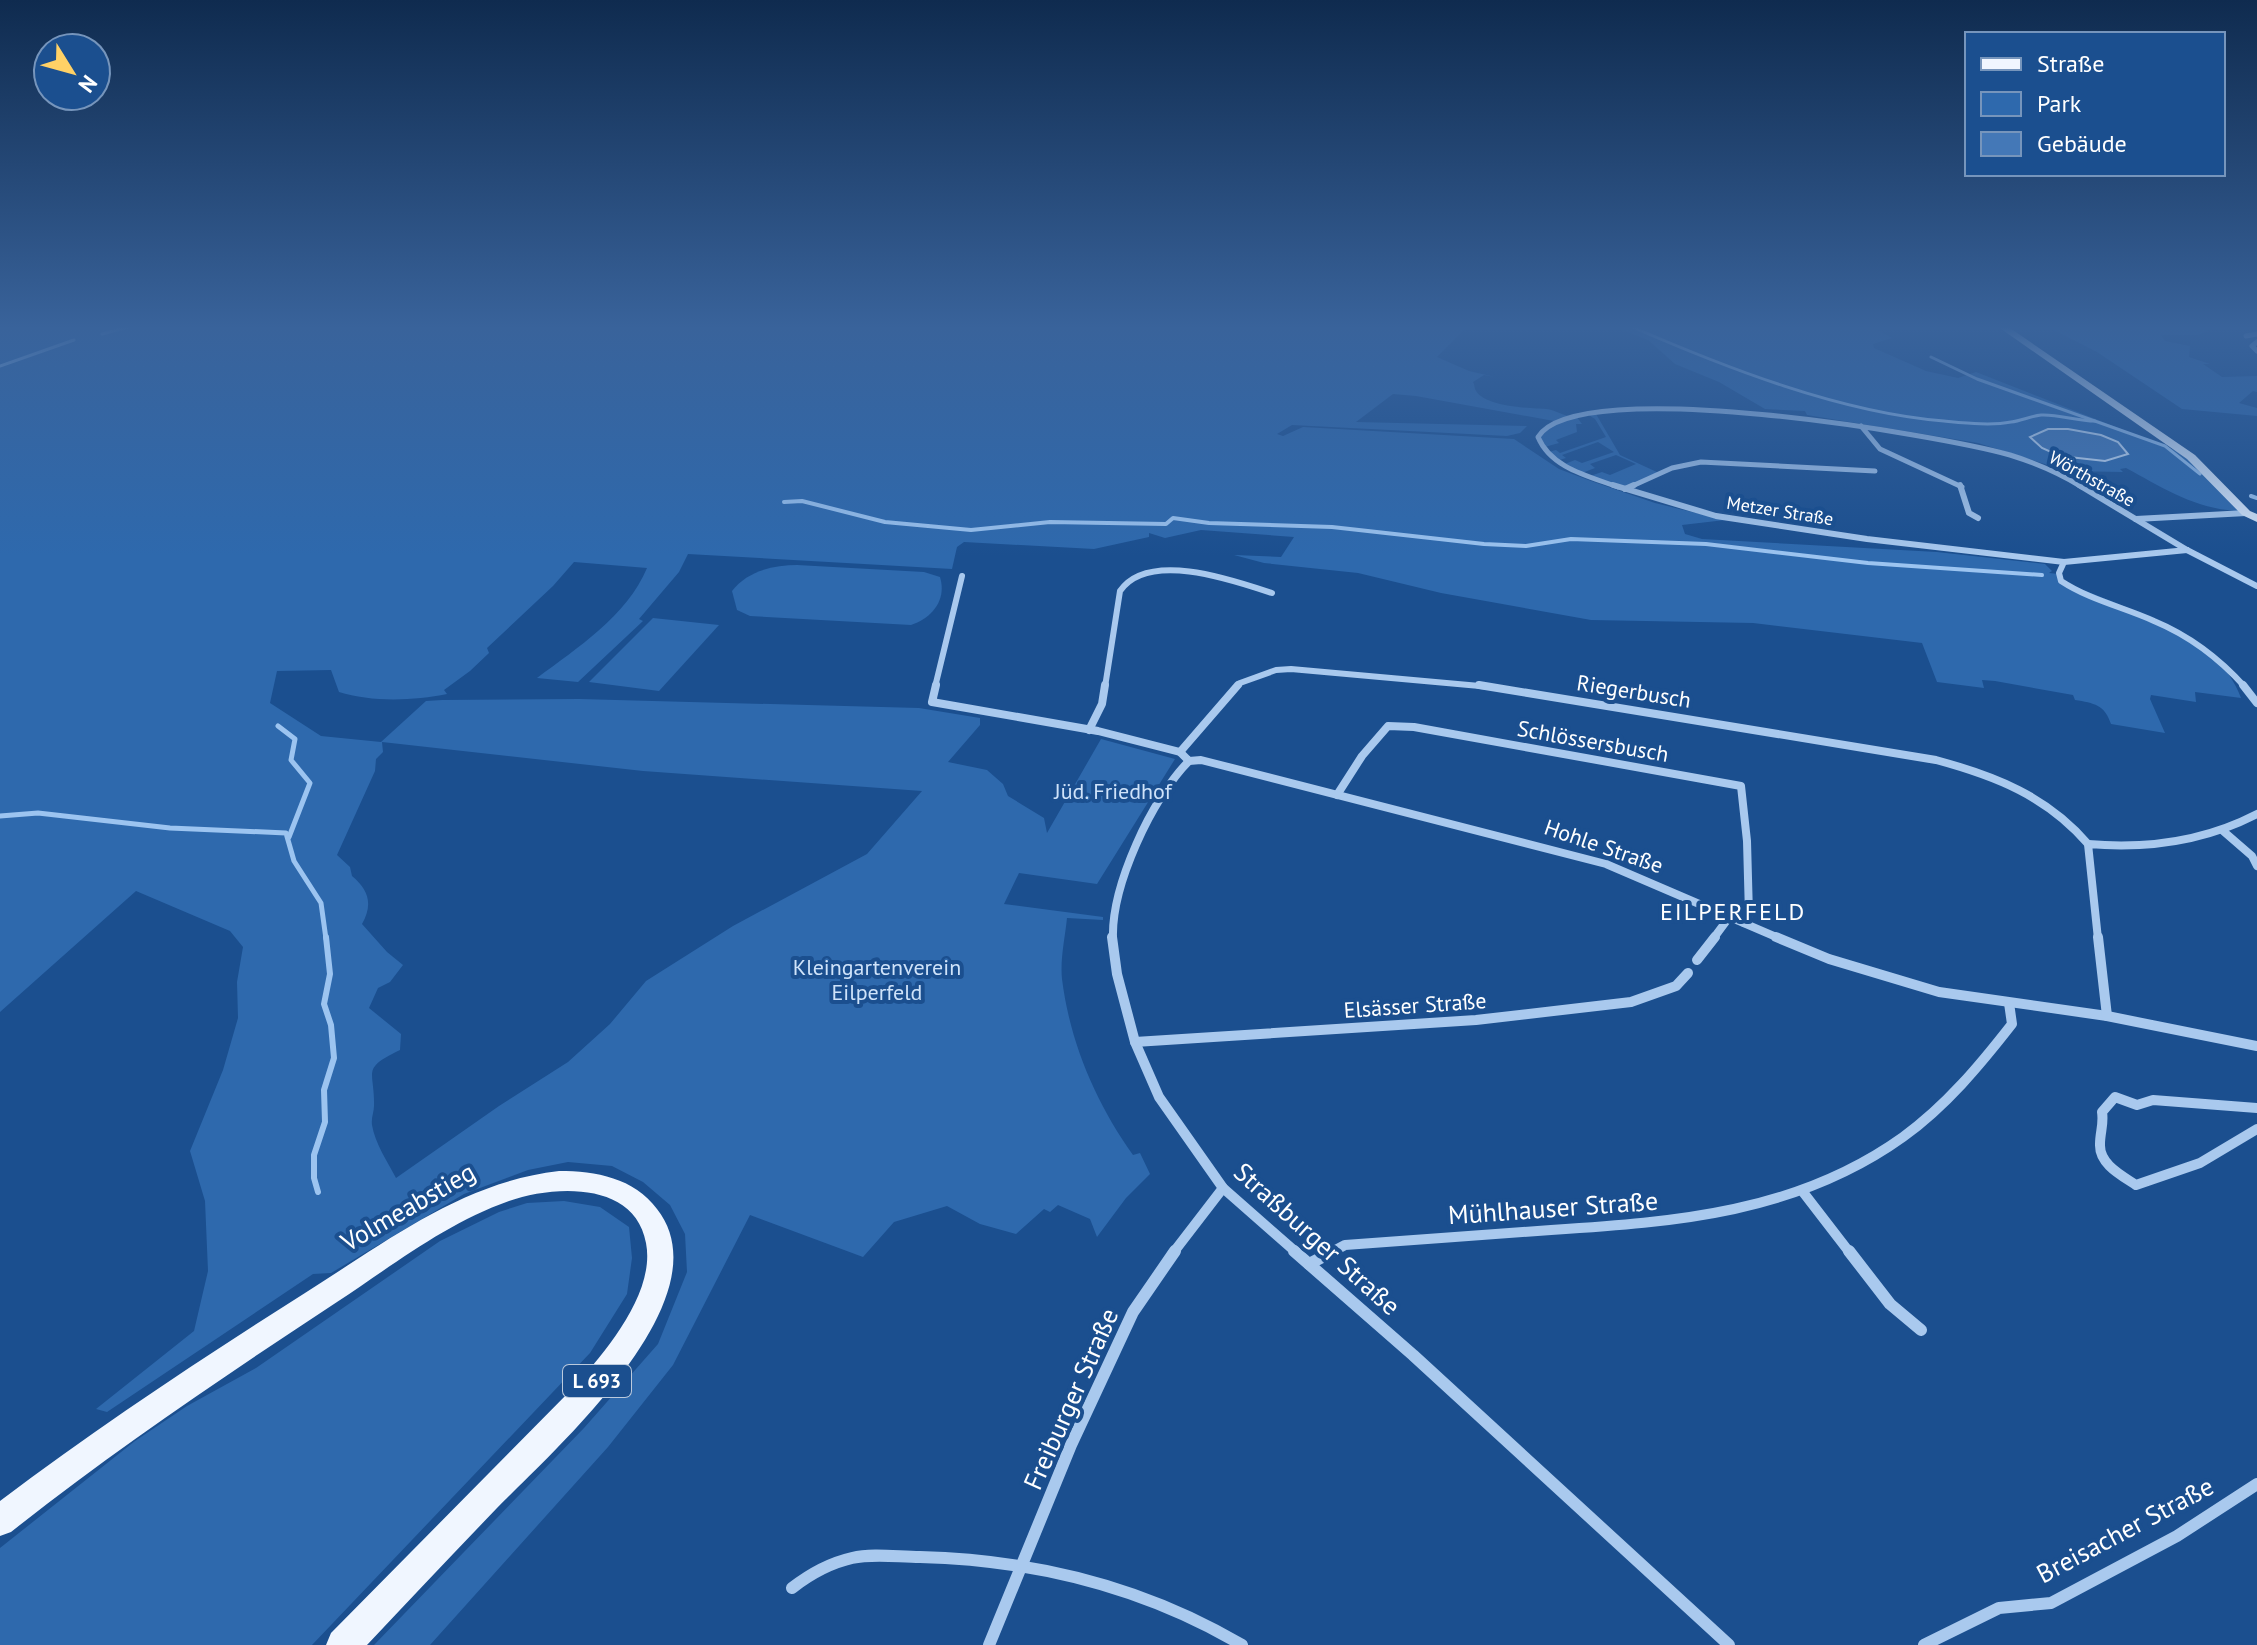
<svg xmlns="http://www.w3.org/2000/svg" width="2257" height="1645" font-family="'PT Sans',sans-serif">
  <rect width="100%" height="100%" fill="#1b4f8f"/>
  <g fill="#2e69ad" fill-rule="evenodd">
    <path d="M0,326H1468L1437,357L1469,371L1495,377L1484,375L1473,382C1475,385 1474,388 1476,391C1486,407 1530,408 1546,409C1557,410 1565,418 1576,416L1582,424H1576L1577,432L1556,440L1559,443L1541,448L1538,434L1554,421L1416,396L1393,394L1356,422L1527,426L1520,433L1507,436L1292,425L1277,434L1283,436L1303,427L1514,439L1559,469L1591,481L1655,503L1725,520L1682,525L1685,534L1702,539L1937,552L2045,564L2052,571L2049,573L2059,574L2061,581C2119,606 2220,634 2241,698L2195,692L2196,702L2151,695L2150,699L2165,733L2111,724C2105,705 2094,703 2075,700L2073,695L1995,681L1982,680L1984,688L1937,682L1922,643L1753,623L1591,620L1441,593L1358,573L1264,563L1234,555L1281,557L1294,537L1201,530L1165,538L1149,533V537L1094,549L964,542L957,547L952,569L688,554L679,572L639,619L643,621L578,682L537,678C577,648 627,616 647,568L574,562L553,586L487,648L489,653L470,671L444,690L447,694C413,701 370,702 339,692L331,670L277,671L270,703L321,736L381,742L426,701L442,700L579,699L919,708L980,718V725L948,762L987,770L1003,784L1008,796L1044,818L1047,833L1101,739L1175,759L1097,884L1019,873L1004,904L1103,917V920L1067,918C1065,938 1060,959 1062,979C1070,1043 1096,1103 1133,1155L1140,1153L1150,1174L1126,1198L1097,1237L1090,1219L1058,1205L1050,1212L1044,1209L1016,1234L980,1224L947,1206L894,1222L863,1257L750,1215L673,1365L608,1447L430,1645H374L584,1428L658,1344L687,1272L685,1234L670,1205L643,1182L612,1166L568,1162L528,1170L464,1194L331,1273L313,1274L107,1412L96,1409L194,1331L208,1271L205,1201L190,1151L223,1070L238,1018L237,982L243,947L230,931L136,891L0,1012ZM382,742L643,771L922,791L867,854L733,926L646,981L610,1024L568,1062L499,1106L396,1178C387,1161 375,1143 372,1125C371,1118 374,1112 374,1106C375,1071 360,1069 400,1050L401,1034L369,1008L378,988L390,982L403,965L387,952L362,924C373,905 369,890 352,876L350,867L337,855L375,771L376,759L383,752Z"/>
    <path d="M1612,326H1870L1892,338L1873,344L1874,348L1926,371L1958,378L1976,372L2182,453L2240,511C2197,510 2163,488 2126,468L2120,469L2123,472L2067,471L1978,443L1807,415L1805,411L1765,409L1719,382L1675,364L1648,340Z"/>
    <polygon points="2046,326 2189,326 2208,331 2198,335 2161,335 2165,341 2190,346 2189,357 2210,364 2203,364 2222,377 2257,376 2257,392 2253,391 2239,403 2257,408 2257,416 2182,409 2097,352"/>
    <polygon points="1587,414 1596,414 1620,455 1659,473 1625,489 1590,476 1602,472 1610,475 1636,464 1616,455 1590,464 1595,468 1582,473 1562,465 1575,460 1582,463 1614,452 1598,442 1562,455 1566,458 1556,461 1545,453 1556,450 1560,453 1606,437 1595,419"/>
    <path d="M797,565L924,572L940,577C947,600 932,618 911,625L750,616L737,610L732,591C747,571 774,565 797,565Z"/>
    <polygon points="653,618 719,625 659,691 589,682"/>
    <polygon points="564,1201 600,1207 629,1227 632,1258 627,1294 590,1353 312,1645 0,1645 0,1548 135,1441 187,1406 256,1368 440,1241 499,1212 527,1203"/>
  </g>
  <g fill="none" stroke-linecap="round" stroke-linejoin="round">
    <g stroke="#9cc4f0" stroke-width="3">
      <path d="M1630,326C1724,367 1841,413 1944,421C1965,423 1991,426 2011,422C2021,421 2031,416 2041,415C2058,414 2077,421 2095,421"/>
      <polyline points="102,334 132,326"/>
      <polyline points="1931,357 1977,379 2165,446 2200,474"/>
      <polyline points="0,366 74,340"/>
    </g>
    <g stroke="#9cc4f0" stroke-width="4">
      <polyline points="2251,496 2257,498"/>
      <polyline points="784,502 802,501 885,522 971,530 1050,522 1166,524 1173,518 1209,523 1332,527 1484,544 1526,546 1571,539 1706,544 1868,563 2042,575"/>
    </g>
    <g stroke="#9cc4f0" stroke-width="5">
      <polyline points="278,726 295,739 291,760 310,783 289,837"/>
      <polyline points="0,816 38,813 170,828 286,833 294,861 321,903 326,939"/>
    </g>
    <polyline stroke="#9cc4f0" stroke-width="6" points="318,1192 314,1178 314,1155 325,1122 324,1090 334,1058 331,1025 324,1004 330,974 326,937"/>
  </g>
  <polygon fill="#4478b7" stroke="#cfe3fa" stroke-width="2" points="2048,429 2068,429 2101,435 2118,442 2128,454 2105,461 2060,456 2042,448 2030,437"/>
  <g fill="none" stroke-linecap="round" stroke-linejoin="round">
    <g stroke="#a9c9ee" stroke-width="5">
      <polyline points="2246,336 2257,334"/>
      <polyline points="2257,342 2252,346 2257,351"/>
      <polyline points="1861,426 1880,449 1962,487"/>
      <path d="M1618,487C1588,476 1551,468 1538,437C1577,373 1939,435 2010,455C2036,463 2059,473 2082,487"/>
      <polyline points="1630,487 1672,468 1701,462 1875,471"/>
    </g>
    <g stroke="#a9c9ee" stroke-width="6">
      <polyline points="1613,485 1716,516 1867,539 2064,562 2187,550"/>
      <polyline points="1960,485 1969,513 1978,518"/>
      <polyline points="2079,485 2187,550"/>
      <polyline points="1625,489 1634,485"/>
      <polyline points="2136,519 2246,513"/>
      <polyline points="2187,550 2257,586"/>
      <path d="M2064,562L2059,573L2061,581C2090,600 2123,607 2154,621C2190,636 2219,658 2245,687"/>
      <polyline points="935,687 962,576"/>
      <path d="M1105,687L1120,591C1148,550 1233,580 1272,593"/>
      <polyline points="1236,687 1240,683 1276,670 1291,669 1491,687"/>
    </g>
    <g stroke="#a9c9ee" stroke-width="8">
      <polyline points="936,685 932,702 1098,731 1180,752 1189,761 1201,760 1606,864 1781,939"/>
      <path d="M1479,685L1936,760C1995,776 2047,796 2088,844"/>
      <polyline points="2243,685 2257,703"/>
      <polyline points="1089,730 1102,704 1105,685"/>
      <polyline points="1180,752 1238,685"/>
      <polyline points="1337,795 1362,756 1388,726 1414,727 1741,786 1747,841 1749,915 1744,923"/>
      <polyline points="2222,830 2252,856 2257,866"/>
      <path d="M1113,939C1111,886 1152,798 1189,761"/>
      <polyline points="1713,939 1730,916"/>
      <path d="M2098,939L2088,844C2146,849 2205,841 2257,814"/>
    </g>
    <g stroke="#a9c9ee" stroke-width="10">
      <polyline points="1112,937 1117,974 1135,1042 1159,1097 1223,1188 1297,1253"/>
      <polyline points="1776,937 1829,959 1939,992 2107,1016 2257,1046"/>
      <polyline points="2098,937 2107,1016"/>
      <polyline points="1697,960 1715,937"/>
      <polyline points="1135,1042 1476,1020 1631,1002 1676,986 1688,973"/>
      <path d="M2257,1108L2153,1100L2137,1105L2115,1097L2102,1112C2104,1124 2100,1132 2100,1144C2099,1164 2121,1175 2136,1185L2200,1163L2257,1129"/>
      <polyline points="1803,1192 1850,1253"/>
      <polyline points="1173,1253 1223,1188"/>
      <path d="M1330,1253L1345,1245C1414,1240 1482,1235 1551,1230C1676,1222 1797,1213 1903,1137C1946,1106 1980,1065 2012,1024L2009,1003"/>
    </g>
    <g stroke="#a9c9ee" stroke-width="12">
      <polyline points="1294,1251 1413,1355 1729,1645"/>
      <polyline points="1849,1251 1890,1304 1921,1330"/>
      <polyline points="1309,1264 1334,1251"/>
      <path d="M792,1588C810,1574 830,1563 852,1558C873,1553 898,1557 920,1557C1035,1560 1142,1586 1242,1645"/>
      <polyline points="989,1645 1071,1445 1133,1312 1175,1251"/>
      <polyline points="1924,1645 1999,1608 2051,1603 2177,1536 2257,1484"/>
    </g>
    <polygon fill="#d6e6fa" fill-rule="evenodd" points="1997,326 2007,326 2195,455 2250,511 2257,514 2257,522 2242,515 2187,459"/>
    <path fill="#f0f6ff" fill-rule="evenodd" d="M559,1171C596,1171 634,1178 657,1209C727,1298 554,1450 497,1508C453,1554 410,1599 367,1645H326L331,1633L571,1390C603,1355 656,1294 646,1243C635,1181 554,1185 509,1201C446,1223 392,1266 337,1302C226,1375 116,1449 11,1532L0,1536V1501C98,1427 201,1359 305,1293C386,1242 462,1182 559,1171Z"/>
  </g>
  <linearGradient id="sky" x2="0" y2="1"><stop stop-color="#0f2b4f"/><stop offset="0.59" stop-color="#39639b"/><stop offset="1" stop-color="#39639b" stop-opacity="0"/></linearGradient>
  <rect width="2257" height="556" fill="url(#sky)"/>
  <g text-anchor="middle" stroke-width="8" stroke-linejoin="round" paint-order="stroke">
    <g font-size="18" fill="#fff" stroke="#1b4f8f">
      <text transform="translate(2092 479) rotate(29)" y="6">Wörthstraße</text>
      <text transform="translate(1780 511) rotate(9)" y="6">Metzer Straße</text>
    </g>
    <rect fill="#1b4f8f" stroke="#bbcadd" stroke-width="2" x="563" y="1365" width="68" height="32" rx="6"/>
    <g font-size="20" font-weight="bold" fill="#fff">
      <text x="597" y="1388">L 693</text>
    </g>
    <g font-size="22" fill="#fff" stroke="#1b4f8f">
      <text transform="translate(1634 691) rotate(9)" y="8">Riegerbusch</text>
      <text transform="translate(1593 741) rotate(10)" y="8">Schlössersbusch</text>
      <text transform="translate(1604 846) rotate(19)" y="8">Hohle Straße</text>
      <text transform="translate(1415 1005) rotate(-4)" y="8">Elsässer Straße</text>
    </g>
    <g font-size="22" fill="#cfe3fa" stroke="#1b4f8f">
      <text x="1113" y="799">Jüd. Friedhof</text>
      <text x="877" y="975">Kleingartenverein<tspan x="877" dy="25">Eilperfeld</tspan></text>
    </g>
    <g font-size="24" letter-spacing="2" fill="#fff" stroke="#1b4f8f">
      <text x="1733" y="920">EILPERFELD</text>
    </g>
    <g font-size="26" fill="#fff" stroke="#1b4f8f">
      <text transform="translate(408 1207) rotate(-30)" y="9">Volmeabstieg</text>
      <text transform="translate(1553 1208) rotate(-4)" y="9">Mühlhauser Straße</text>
      <text transform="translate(1317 1239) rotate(42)" y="9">Straßburger Straße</text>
      <text transform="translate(1071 1399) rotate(-66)" y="9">Freiburger Straße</text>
      <text transform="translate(2125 1530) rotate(-28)" y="9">Breisacher Straße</text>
    </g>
  </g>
  <rect x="1965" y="32" width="260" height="144" fill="#1b4f8f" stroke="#7695bc" stroke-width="2"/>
  <rect x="1981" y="58" width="40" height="12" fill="#f0f6ff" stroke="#7695bc" stroke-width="2"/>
  <text x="2037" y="72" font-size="24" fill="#ffffff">Straße</text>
  <rect x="1981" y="92" width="40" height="24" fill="#2e69ad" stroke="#7695bc" stroke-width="2"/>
  <text x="2037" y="112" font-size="24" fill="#ffffff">Park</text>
  <rect x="1981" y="132" width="40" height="24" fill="#4478b7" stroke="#7695bc" stroke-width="2"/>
  <text x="2037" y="152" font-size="24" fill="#ffffff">Gebäude</text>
  <g transform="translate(72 72) rotate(127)"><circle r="38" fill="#1b4f8f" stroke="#7695bc" stroke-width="2"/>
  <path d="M0-6L14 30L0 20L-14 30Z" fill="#ffd166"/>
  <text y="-12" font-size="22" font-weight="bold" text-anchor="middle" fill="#ffffff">N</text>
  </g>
</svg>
